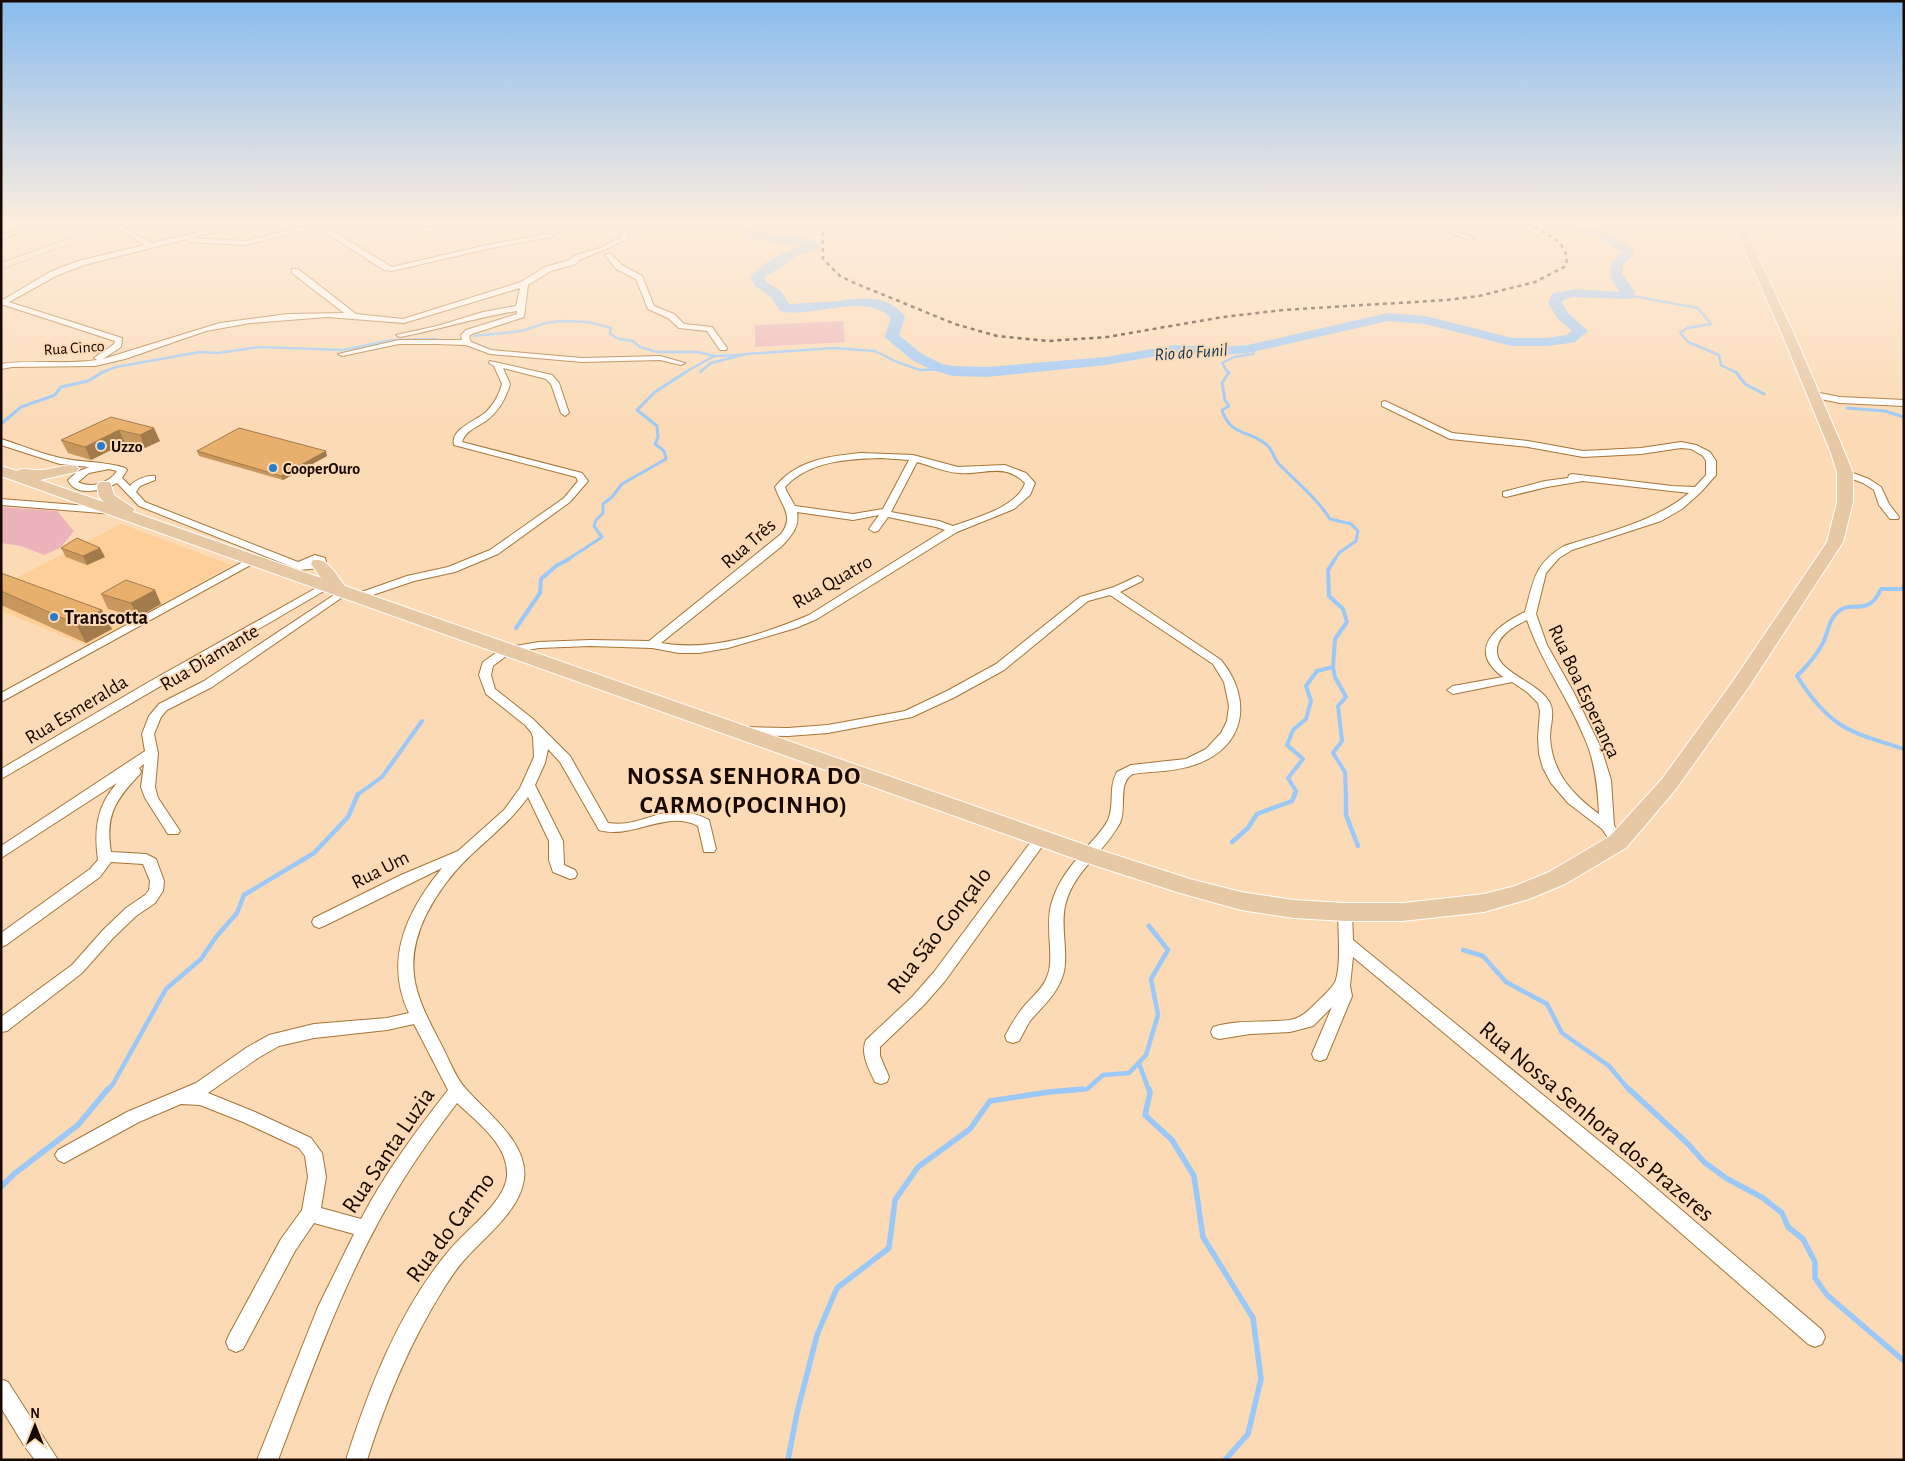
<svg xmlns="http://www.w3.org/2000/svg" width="1905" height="1461" font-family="'Alegreya Sans',sans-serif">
  <rect width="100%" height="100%" fill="#fbdab5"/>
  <polygon fill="#fecf98" points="121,524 231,565 140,617 85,645 1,611 1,586"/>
  <g fill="#ecb4ba">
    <polygon points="843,321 845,342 755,347 755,325"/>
    <polygon points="1,507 57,511 74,531 60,548 44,555 21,546 1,543"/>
  </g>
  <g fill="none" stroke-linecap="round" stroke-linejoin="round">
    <g stroke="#99c8f9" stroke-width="2.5">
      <polyline points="1627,295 1698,308 1711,324 1687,328 1680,333 1688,342 1719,355 1721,365 1737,373"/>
      <polyline points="474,336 522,331 546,323 561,321 588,322 611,328 610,334 619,339 633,341 640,347 657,352 698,352 714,356 741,355"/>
      <polyline points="700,372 711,363 746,354 834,348 875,351 897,362 920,370 945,369"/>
      <polyline points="100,373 116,367 200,352 218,353 260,347 343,350 392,340 436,339"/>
      <polyline points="684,373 714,356"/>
      <polyline points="1228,373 1222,363 1234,357 1253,354 1255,348"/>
    </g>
    <g stroke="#99c8f9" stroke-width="3">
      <path d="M1229,372L1222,383L1225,400L1229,406L1222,410C1230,437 1252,430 1268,446C1273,451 1274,458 1278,463C1295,481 1316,497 1330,519L1351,524L1358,531L1356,541L1339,553L1334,560"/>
      <polyline points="1736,372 1745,384 1764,394"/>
      <polyline points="1847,408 1885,411 1904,417"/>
      <polyline points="1,424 21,407 55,395 61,387 88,381 103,372"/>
      <polyline points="567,560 602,537 594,526 596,520 603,513 603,504 612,497 622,484 666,459 664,451 655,444 658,437 657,426 637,410 655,392 686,372"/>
    </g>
    <g stroke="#99c8f9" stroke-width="4">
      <path d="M1904,586L1902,589H1881C1868,618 1851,600 1839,611C1828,621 1830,626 1825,638C1820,652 1807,666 1797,676C1829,727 1848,732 1904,749"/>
      <polyline points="516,628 540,593 541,579 556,566 569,559"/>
      <polyline points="1333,667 1335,677 1346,697 1338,706 1342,741 1333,753 1345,772 1346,795"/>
      <polyline points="357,795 382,777 422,721"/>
      <polyline points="1294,795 1296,791 1288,778 1303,759 1287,745 1293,730 1306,719 1311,701 1306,686 1317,671 1333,667 1335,639 1347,622 1343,609 1329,596 1328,570 1335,559"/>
    </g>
    <g stroke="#99c8f9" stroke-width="4.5">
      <polyline points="1346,794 1346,815 1358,846"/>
      <polyline points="1232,842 1248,828 1257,814 1292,801 1295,794"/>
      <polyline points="1463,950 1483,956 1506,982 1547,1004 1562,1033 1609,1066 1630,1091"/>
      <polyline points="1139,1063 1149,1091"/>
      <polyline points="107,1091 113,1084 166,989 201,959 216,937 237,913 244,895 314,853 348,817 358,794"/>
      <polyline points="1066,1091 1087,1089 1103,1075 1129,1073 1146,1055 1158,1015 1151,979 1168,950 1149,926"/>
    </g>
    <g stroke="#99c8f9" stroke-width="5.5">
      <polyline points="1149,1089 1150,1093 1145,1115 1172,1140 1194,1176 1203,1237 1253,1318 1261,1379 1248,1434 1225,1460"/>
      <polyline points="1629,1089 1688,1144 1704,1162 1726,1178 1763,1198 1782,1213 1788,1227 1803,1239 1815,1262 1815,1278 1827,1295 1904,1361"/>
      <polyline points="1,1187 14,1174 78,1125 108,1089"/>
      <polyline points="788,1460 797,1413 817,1335 837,1288 889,1248 895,1200 918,1167 970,1129 990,1101 1049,1092 1082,1089"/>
    </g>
    <path fill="#99c8f9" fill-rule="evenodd" d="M750,224H764L755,231L813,240L817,241L821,246L819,249L798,255L764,278L766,282L781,291L789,304C802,303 815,303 828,302C855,299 887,291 905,317L899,335L922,354L942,364L953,366L987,367L1106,357L1174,345L1218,347L1248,345L1388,313L1425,316L1512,338H1547L1566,335L1572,331L1558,319L1548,303L1552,294L1574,289L1620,292C1607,275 1605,267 1621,252L1596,236L1556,227L1554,224C1590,224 1603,229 1632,248L1634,253L1623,265L1622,273L1635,292L1632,298L1627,299L1574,297L1563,300L1562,303L1568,313L1588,331L1575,342L1570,343L1547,346H1512L1425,324L1388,321L1248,353L1218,355L1174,353L1106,365L987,377L953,376L932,370L912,360L887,339L885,336L891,318C864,291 814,319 780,311L771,297L756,287L750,277C762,263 783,251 801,246C786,244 751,243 741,233Z"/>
    <g stroke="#a67536" stroke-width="2">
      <g id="street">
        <polygon points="37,224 45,224 1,239 1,235"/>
        <path d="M113,224H117L152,243L233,224H242L191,238L245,241L314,224H325L324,226L392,267L487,245L547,234L566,224H573L551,237L487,249L392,271L384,270L317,227L245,245L190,242L188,241L187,239L84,265L56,276L9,302L122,338L121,347L103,359L220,323L288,314L344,313L292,273V269H298L356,314L403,319L521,282L545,267L570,260L573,256L600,248L623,236L622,233L607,224H614L627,231L629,238L604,250L579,260L576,264L551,271L528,285L524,317L472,334L469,336L471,342L491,350L582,358L660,356L685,363L681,365L660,360L582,362L490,354L466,345L436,344H399L342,356L338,354L399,340H462L461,335L466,330L517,314V311C477,317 439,330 400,337L396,335L437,326L483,312L516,306L520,288L404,323L327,317L250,323L206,331L125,359L95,366L12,367L1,369V364C33,359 65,365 97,360L94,358C100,353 108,349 114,344L115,341L4,305L1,306V301L50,272L78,261L145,245L113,226Z"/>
        <path d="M385,224C393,223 399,229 408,230L450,224H463L408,234L398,232Z"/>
        <polygon points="1429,224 1437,224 1475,239 1470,240"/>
        <polygon points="607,254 611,254 622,265 642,276 654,306 674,314 684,324 712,327 727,348 726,350 720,350 707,331 679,328 668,318 648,309 636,279 616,269 605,255"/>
        <path d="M490,361L552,375L559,383L569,413L565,416L561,413L551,384L546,379L503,368L510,384C506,399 498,412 486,421C477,427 465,431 462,442L582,473L588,481L570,502L498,554L455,572L414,581L361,599H353L352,597L353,595L407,576L448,567L490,550L564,498L578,481L576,477L454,445C450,429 476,421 486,412C494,404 499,395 502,384L494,366L489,363Z"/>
        <polygon points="1814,392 1840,397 1904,400 1904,406 1840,403 1811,397 1810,395"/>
        <path d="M1385,401L1452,433L1528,441L1583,451L1641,448L1681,442L1696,445L1710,452L1716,461V475L1701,492L1682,509L1661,521L1572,550L1559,558L1546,573L1536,614L1547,645L1574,693L1601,748L1611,780L1614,825L1625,842L1623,845H1613L1602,829L1568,803L1551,783L1543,768L1539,754L1538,737L1540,711L1538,703L1527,692L1512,682L1453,694L1447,690L1453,686L1503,677C1466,650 1496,626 1525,612C1534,580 1534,564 1564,546C1608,532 1654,522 1689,493L1583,481L1547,487L1506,497L1503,496V492L1545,481L1568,478L1569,475L1572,474L1672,486L1695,487L1706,475V461L1703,456L1691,449L1681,448L1641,454L1583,457L1528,447L1450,439L1382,406V402ZM1527,620C1542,665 1573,704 1589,749C1596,771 1598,791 1599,814C1572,794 1552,773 1550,737C1550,726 1555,714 1550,703C1539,682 1498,673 1497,652C1496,636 1514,626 1527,620Z"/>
        <path d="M1,439C21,445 41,454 61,458C83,463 104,461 125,468L127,470L122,478L130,486C135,480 147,475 155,476V480L140,486L136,492L145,502L298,562L315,555L325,558L326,562L320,568L300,570L139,506L117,483C104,490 75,498 68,480L77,472L89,467L60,464L1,445ZM109,469L117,471C109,483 91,489 78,482L89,473Z"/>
        <path d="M861,453L913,455L958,467L1005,465L1026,473L1035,483L1030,495L1014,509L957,532L817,619L796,628L728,648L699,653H679L652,648L590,646L539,648L510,653L493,666L491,675L495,689L533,719L570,756L608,823C647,829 665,797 709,820L716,849L714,852H704L698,826C666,809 633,840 599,830L560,762L548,749L545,763L535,785L563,841L564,865L575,870L577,874L575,878L570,879L553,872L549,860V841L528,797C512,820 490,837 470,856C452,873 437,893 426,915C400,969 418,1000 443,1048C450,1062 456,1078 466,1089C486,1112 529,1143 524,1179C520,1210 487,1235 467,1257C458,1266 451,1277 444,1288C410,1342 386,1400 367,1460H346C369,1388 399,1311 447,1253C463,1232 505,1203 507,1176C509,1145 477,1122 457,1103C438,1128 420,1153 403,1180C348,1267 314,1365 278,1460H257L318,1307L354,1234L314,1223L295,1251L243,1349L236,1352L229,1349L226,1342L229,1335L281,1239L302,1210L308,1177L305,1156L299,1148L243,1122L200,1105L181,1104L139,1122L64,1163L58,1160L55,1155L58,1150L127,1112L196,1083L246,1048L269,1035L314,1024L387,1018L409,1013C383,959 408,910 442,868L324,926L319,928L314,926L312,922L314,918L401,875L458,851L504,810L520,788L534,757L533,737L531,732L525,725L486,694L479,675L483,662L503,648L539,642L590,640L649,641L781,534C795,516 781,505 775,487C796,460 830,456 861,453ZM881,458L909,460L883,509L853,514L795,506L786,490L785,487C809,461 847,459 881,458ZM917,462C931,466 945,472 959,473C985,475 1004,462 1025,483C1018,507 975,518 953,526L939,521L891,512ZM797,512L853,520L879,515L869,529L874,532L878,531L888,517L936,527L945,530L809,615C764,634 711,652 661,643L782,546C791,536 800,527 797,512ZM414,1024L448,1090C416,1131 385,1173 361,1219L321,1208L326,1177L322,1153L311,1138L255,1112L208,1093L258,1058L279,1046L314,1038L387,1030Z"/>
        <polygon points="1845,470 1869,479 1881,487 1889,504 1899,517 1898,519 1890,519 1879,505 1874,490 1863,483 1842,475 1840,473"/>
        <polygon points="1,499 114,508 119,511 114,514 1,505"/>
        <polygon points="252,557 257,560 256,562 1,702 1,693"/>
        <path d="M1138,576L1143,579L1142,581L1120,592L1221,660C1253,699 1246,748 1194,765C1174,772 1153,771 1133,774C1117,782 1127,809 1120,823C1104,853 1073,871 1065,906C1060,929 1070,958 1062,978C1056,995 1042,1007 1030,1021C1026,1027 1023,1034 1019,1041L1013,1043L1007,1041L1005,1036C1011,1025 1017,1014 1026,1004C1033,996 1043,988 1047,977C1055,959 1045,928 1051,905C1057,882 1071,865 1087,847C1094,839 1103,830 1108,820C1115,804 1108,788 1117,772L1131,765L1186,759L1206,749L1221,733L1227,721L1229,706L1224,682L1213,664L1110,595L1088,601L1004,670L955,697L912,717L828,733L788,736L744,735L738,731L744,727L788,728L828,725L905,711L947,691L996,664L1080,597L1114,587Z"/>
        <polygon points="325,583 329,584 330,586 329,588 1,779 1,769 147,683"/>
        <path d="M343,589L348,592L347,594L212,687L167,710L161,717L154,734L158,753L155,787L158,798L180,831L178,834H168L145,798L141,787L144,764L139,768L141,771L140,774C115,800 105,816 111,852L146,854L156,859L164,881L163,891L155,903L136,916L113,938L82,973L7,1031L1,1032V1017L72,965L103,930L126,908L145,895L149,890L150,881L143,864L111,862L100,877L6,945L1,947V933L90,869L98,860C94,830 96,807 117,783L1,858V846L145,751L142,734L149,716L159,704L204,681Z"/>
        <path d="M1041,833L1046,835L1048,838L1046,841L945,981L923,1006L880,1047V1056L889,1077L887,1082L881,1084L875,1082C869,1069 860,1054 866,1040L912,997L934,972L1036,835Z"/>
        <path d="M1345,907L1350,908L1352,912L1353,940L1630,1166L1822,1330L1825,1337L1822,1344L1815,1347L1808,1344L1618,1178L1353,957L1350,986L1352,996L1326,1059L1320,1061L1314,1059L1312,1054L1332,1007L1313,1026L1290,1032L1250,1034L1219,1039L1213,1037L1211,1032L1213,1027C1238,1019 1264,1023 1290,1020C1301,1018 1308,1011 1315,1004C1321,998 1329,991 1334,984C1342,972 1338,928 1338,912L1340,908Z"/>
        <polygon points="1,1379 8,1382 58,1460 35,1460 25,1447 1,1408"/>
      </g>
    </g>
    <g stroke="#a67536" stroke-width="1">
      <polygon id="secondary" points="110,224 123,224 1,269 1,263"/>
    </g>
    <g stroke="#fff" stroke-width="2">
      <path id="primary" d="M1733,224H1743L1794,334L1845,453L1853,473V502L1843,542L1750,685L1676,789L1626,848L1565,884L1529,899L1484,912L1403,921H1345L1294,918L1241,910L1180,893L1081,861L1,476V466L17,471C24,466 31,471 40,470C52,470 64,463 76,466L79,469L76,472L40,480L104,502L99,497L97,485L100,482H110L114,495L135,509L133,512L321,578L311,564L313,560C328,557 336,575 345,586L1097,849L1190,879L1241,892L1294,900L1345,903H1403L1484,894L1515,886L1549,872L1610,836L1662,779L1733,681L1827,542L1837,502V473L1831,453L1782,334Z"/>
    </g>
    <use href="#street" fill="#fff" fill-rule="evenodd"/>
    <use href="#secondary" fill="#f2e4d2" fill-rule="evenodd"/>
    <use href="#primary" fill="#e6c8a5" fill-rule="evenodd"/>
    <path stroke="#342317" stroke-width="2.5" stroke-dasharray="4 4" stroke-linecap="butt" d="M823,224V259L840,276L852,282L955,324L997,336L1048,341L1107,337L1223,317L1283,310L1446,300L1479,296L1535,282L1566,266C1571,242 1544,232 1526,224"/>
  </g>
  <g fill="#c8975d">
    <polygon points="111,417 160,441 145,448 125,443 91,460 68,453 61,440"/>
    <polygon points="197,451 327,456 283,480 199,456"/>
    <polygon points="61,548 105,557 87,565 66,557"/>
    <polygon points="1,573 112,629 86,643 1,605"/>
    <polygon points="101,594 161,604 138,617 108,609"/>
  </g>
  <g fill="#a27b4c">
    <polygon points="154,428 160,441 145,448 140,435"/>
    <polygon points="119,430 125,443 91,460 85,447"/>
    <polygon points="326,451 327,456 283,480 281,476"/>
    <polygon points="100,548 105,557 87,565 83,556"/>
    <polygon points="155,590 161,604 138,617 131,603"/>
    <polygon points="102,610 112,629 86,643 76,624"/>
  </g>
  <g fill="#e8b06c" stroke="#a27b4c">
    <polygon points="111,417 154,428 140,435 119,430 85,447 61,440"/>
    <polygon points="239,428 326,451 281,476 197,451"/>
    <polygon points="77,538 100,548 83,556 61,548"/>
    <polygon points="1,573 102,610 76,624 1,591"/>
    <polygon points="126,580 155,590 131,603 101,594"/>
  </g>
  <linearGradient id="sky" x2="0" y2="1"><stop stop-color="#88bcef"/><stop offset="0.52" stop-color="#fdeede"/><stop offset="1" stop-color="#fdeede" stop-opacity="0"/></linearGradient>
  <rect width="1905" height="428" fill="url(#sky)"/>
  <g fill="#297dcc" stroke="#fbdab5" stroke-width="2">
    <circle cx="101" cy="446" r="5"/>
    <circle cx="273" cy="468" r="5"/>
    <circle cx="54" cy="617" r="5"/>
  </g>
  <g text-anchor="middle" stroke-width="4" stroke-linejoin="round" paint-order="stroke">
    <g font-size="16" fill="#170800" stroke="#fbdab5">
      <text transform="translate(74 347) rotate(-4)" y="6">Rua Cinco</text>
    </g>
    <g font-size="16" font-weight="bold" fill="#170800" stroke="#fbdab5" text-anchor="start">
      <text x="111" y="452">Uzzo</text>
      <text x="283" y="474">CooperOuro</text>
    </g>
    <g font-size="18" font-style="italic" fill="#0d375e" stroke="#fbdab5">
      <text transform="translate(1191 352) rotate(-4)" y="6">Rio do Funil</text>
    </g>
    <g font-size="20" fill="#170800" stroke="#fbdab5">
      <text transform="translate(748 543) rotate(-41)" y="7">Rua Três</text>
      <text transform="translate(832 581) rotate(-30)" y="7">Rua Quatro</text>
      <text transform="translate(209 657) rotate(-31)" y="7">Rua Diamante</text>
      <text transform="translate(1585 691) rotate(65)" y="7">Rua Boa Esperança</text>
      <text transform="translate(76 709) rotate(-31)" y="7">Rua Esmeralda</text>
      <text transform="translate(380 869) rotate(-27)" y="7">Rua Um</text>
    </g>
    <g font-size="20" font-weight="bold" fill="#170800" stroke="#fbdab5" text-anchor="start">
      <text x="64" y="624">Transcotta</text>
    </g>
    <g font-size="24" fill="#170800" stroke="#fbdab5">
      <text transform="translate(939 930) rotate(-52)" y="8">Rua São Gonçalo</text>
      <text transform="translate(1597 1121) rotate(40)" y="8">Rua Nossa Senhora dos Prazeres</text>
      <text transform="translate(388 1150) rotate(-56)" y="8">Rua Santa Luzia</text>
      <text transform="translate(450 1227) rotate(-53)" y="8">Rua do Carmo</text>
    </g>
    <g font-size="25" font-weight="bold" letter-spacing="1" fill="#170800" stroke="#fbdab5">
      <text x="744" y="784">NOSSA SENHORA DO<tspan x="744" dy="29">CARMO(POCINHO)</tspan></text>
    </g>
  </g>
  <rect width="1905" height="1461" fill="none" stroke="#170800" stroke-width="5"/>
  <g transform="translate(35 1426)" stroke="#fbdab5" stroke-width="4" paint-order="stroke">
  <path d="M0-4L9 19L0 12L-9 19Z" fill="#170800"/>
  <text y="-8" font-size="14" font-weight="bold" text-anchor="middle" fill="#170800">N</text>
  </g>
</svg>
